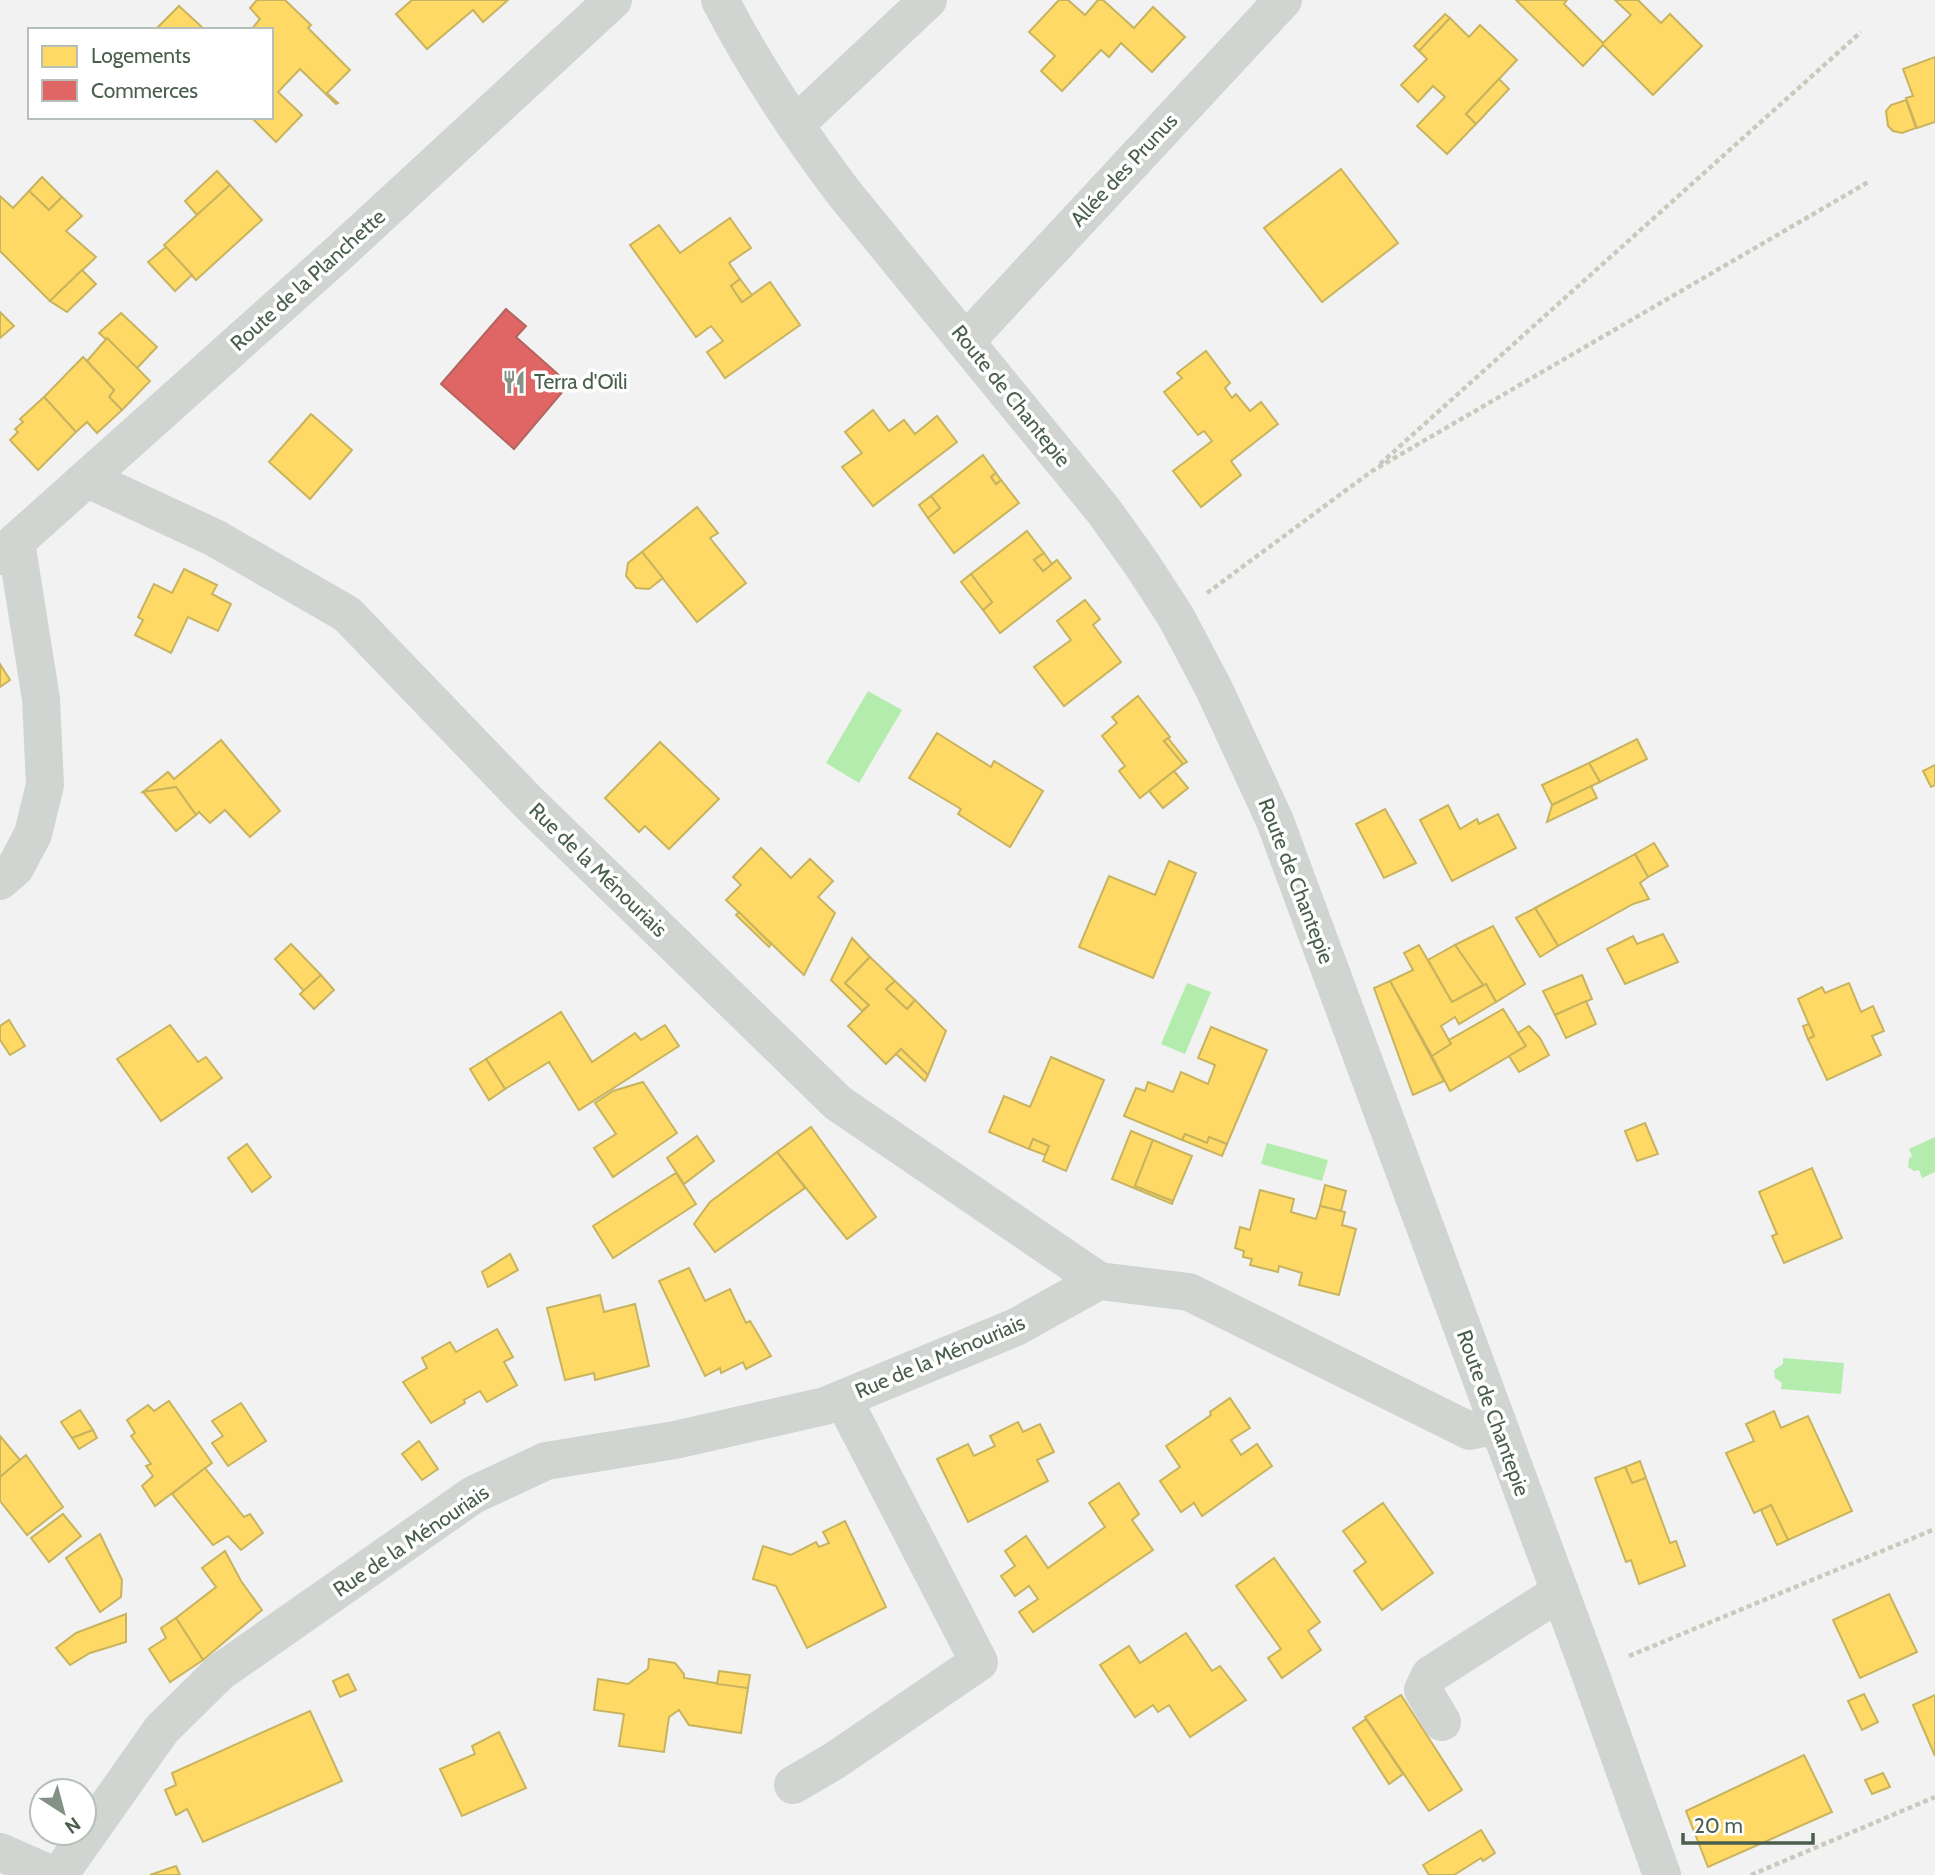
<svg xmlns="http://www.w3.org/2000/svg" width="1935" height="1875" font-family="Cabin,sans-serif">
  <rect width="100%" height="100%" fill="#f2f2f2"/>
  <g fill="#b4ecad">
    <polygon points="868,691 902,710 859,783 826,763"/>
    <polygon points="1187,983 1211,992 1185,1054 1161,1044"/>
    <polygon points="1935,1137 1935,1172 1922,1178 1919,1170 1914,1171 1908,1167 1909,1159 1912,1156 1909,1149"/>
    <polygon points="1267,1143 1328,1160 1322,1181 1261,1164"/>
    <polygon points="1783,1358 1844,1363 1841,1394 1781,1389 1782,1383 1775,1378 1774,1370 1783,1364"/>
  </g>
  <g fill="#ffd966" stroke="#c8b45e" stroke-width="2">
    <polygon points="257,0 285,0 311,25 308,28 350,70 327,93 338,103 336,104 300,69 278,92 302,115 276,142 251,117 271,117 271,30 251,30 260,19 250,8"/>
    <polygon points="412,0 508,0 483,22 473,10 427,49 396,14"/>
    <polygon points="1059,0 1068,0 1085,15 1098,0 1103,0 1134,28 1153,7 1185,37 1152,72 1121,43 1109,57 1101,50 1062,91 1041,71 1055,56 1029,32"/>
    <polygon points="1516,0 1567,0 1564,4 1603,43 1631,15 1615,0 1638,0 1661,23 1670,14 1702,46 1653,95 1603,45 1583,66"/>
    <polygon points="179,6 205,30 160,30 158,27"/>
    <polygon points="1445,14 1450,18 1419,51 1414,46"/>
    <polygon points="1450,18 1469,37 1480,25 1517,60 1466,114 1476,124 1447,154 1417,126 1445,97 1433,86 1418,102 1401,85 1427,59 1419,51"/>
    <polygon points="1935,57 1935,122 1917,128 1906,98 1913,96 1903,69"/>
    <polygon points="1499,79 1509,89 1476,124 1466,114"/>
    <polygon points="1906,100 1916,128 1902,133 1893,131 1888,126 1886,111 1891,105"/>
    <polygon points="1341,169 1398,243 1322,302 1264,228"/>
    <polygon points="217,171 230,185 197,215 185,201"/>
    <polygon points="42,177 62,197 49,210 29,191"/>
    <polygon points="230,185 262,220 196,280 164,245"/>
    <polygon points="29,191 49,210 62,197 82,216 66,231 96,257 50,301 0,251 0,196 13,208"/>
    <polygon points="730,218 751,248 729,263 740,279 731,286 742,302 770,282 800,325 725,378 707,352 723,341 711,326 696,337 630,245 659,225 680,253"/>
    <polygon points="166,247 192,275 175,291 148,262"/>
    <polygon points="82,270 96,284 67,312 50,301"/>
    <polygon points="740,279 752,295 742,302 731,286"/>
    <polygon points="0,312 14,326 0,338"/>
    <polygon points="121,313 157,347 137,368 99,333"/>
    <polygon points="107,338 150,381 122,410 109,397 114,390 87,361"/>
    <polygon points="1206,351 1230,383 1225,388 1232,398 1236,394 1250,411 1261,402 1278,424 1231,461 1241,475 1201,507 1173,471 1212,441 1204,431 1198,435 1164,392 1182,378 1177,373"/>
    <polygon points="83,357 114,390 109,397 122,410 97,433 87,422 76,432 44,397"/>
    <polygon points="44,397 76,432 38,470 10,440 18,432 15,429 23,422 20,419"/>
    <polygon points="873,410 889,431 904,420 915,434 937,416 957,442 873,506 842,467 862,453 845,432"/>
    <polygon points="311,414 352,450 310,499 269,462"/>
    <polygon points="983,455 996,473 991,477 996,484 1001,480 1019,503 954,553 928,518 940,508 931,496"/>
    <polygon points="996,473 1001,480 996,484 991,477"/>
    <polygon points="931,496 940,508 928,518 919,505"/>
    <polygon points="697,507 718,533 710,538 746,583 697,622 642,552"/>
    <polygon points="1027,531 1044,553 1034,560 1043,571 1057,560 1071,578 1000,633 983,610 992,602 971,574"/>
    <polygon points="642,552 663,578 649,589 636,588 626,576 628,563"/>
    <polygon points="1044,553 1052,564 1043,571 1034,560"/>
    <polygon points="184,569 217,585 212,594 231,604 218,631 188,617 171,653 135,635 143,620 138,617 154,584 172,593"/>
    <polygon points="971,574 992,602 983,610 961,582"/>
    <polygon points="1085,600 1100,619 1093,625 1121,662 1064,706 1034,667 1071,640 1057,621"/>
    <polygon points="0,664 10,680 0,687"/>
    <polygon points="1138,696 1170,737 1164,741 1183,764 1140,798 1119,771 1125,766 1102,736 1117,723 1112,717"/>
    <polygon points="937,733 991,767 994,761 1043,791 1010,847 958,814 961,809 909,778"/>
    <polygon points="1168,738 1187,762 1183,764 1164,741"/>
    <polygon points="1637,739 1647,759 1600,782 1589,763"/>
    <polygon points="221,740 280,811 250,837 225,810 210,823 199,812 196,815 176,787 143,792 168,772 174,779"/>
    <polygon points="660,742 719,799 669,849 645,826 639,832 605,798"/>
    <polygon points="1589,763 1600,782 1552,805 1542,785"/>
    <polygon points="1935,765 1935,785 1931,787 1923,771"/>
    <polygon points="1174,771 1188,788 1163,808 1149,791"/>
    <polygon points="1591,786 1597,798 1547,822 1552,805"/>
    <polygon points="176,787 196,815 176,831 143,792"/>
    <polygon points="1448,805 1460,829 1477,819 1479,824 1498,814 1516,848 1452,881 1420,820"/>
    <polygon points="1385,809 1416,863 1384,878 1356,824"/>
    <polygon points="1654,843 1668,866 1648,877 1635,854"/>
    <polygon points="761,848 791,878 810,859 833,881 818,897 835,913 804,975 726,900 741,885 733,877"/>
    <polygon points="1635,854 1648,877 1640,883 1649,899 1633,904 1558,946 1535,908"/>
    <polygon points="1169,861 1196,873 1153,978 1079,947 1109,876 1155,895"/>
    <polygon points="1535,908 1558,946 1540,957 1516,918"/>
    <polygon points="739,912 771,944 769,947 736,915"/>
    <polygon points="1493,926 1525,984 1496,1002 1486,984 1483,985 1455,945"/>
    <polygon points="1663,934 1678,962 1625,984 1607,949 1633,936 1637,944"/>
    <polygon points="852,938 870,957 845,983 869,1005 862,1011 831,980"/>
    <polygon points="291,944 321,975 304,991 275,959"/>
    <polygon points="1419,945 1452,1002 1486,984 1496,1002 1459,1024 1455,1017 1441,1026 1451,1044 1432,1056 1390,981 1413,970 1404,953"/>
    <polygon points="1455,945 1483,985 1452,1002 1428,960"/>
    <polygon points="870,957 895,981 886,989 907,1009 915,1000 946,1031 928,1075 901,1049 886,1064 848,1026 869,1005 845,983"/>
    <polygon points="321,975 334,990 314,1009 300,994"/>
    <polygon points="1582,975 1592,999 1555,1015 1543,991"/>
    <polygon points="895,981 915,1000 907,1009 886,989"/>
    <polygon points="1390,981 1444,1081 1413,1095 1374,988"/>
    <polygon points="1849,983 1861,1012 1873,1006 1884,1031 1872,1036 1881,1055 1827,1080 1808,1039 1814,1036 1798,999 1822,987 1825,993"/>
    <polygon points="1586,1001 1596,1024 1566,1038 1555,1015"/>
    <polygon points="1503,1009 1526,1046 1450,1091 1432,1056 1451,1044 1449,1040"/>
    <polygon points="561,1012 592,1062 635,1033 641,1040 665,1025 679,1046 579,1110 549,1062 505,1089 486,1059"/>
    <polygon points="9,1020 25,1046 10,1055 0,1040 0,1026"/>
    <polygon points="1809,1024 1814,1036 1808,1039 1803,1026"/>
    <polygon points="170,1025 198,1062 206,1057 222,1078 161,1121 117,1059"/>
    <polygon points="1529,1026 1540,1038 1549,1055 1519,1072 1509,1056 1526,1046 1518,1033"/>
    <polygon points="1211,1027 1267,1050 1227,1144 1209,1137 1207,1143 1185,1134 1182,1140 1124,1116 1136,1088 1145,1091 1148,1082 1173,1092 1181,1072 1208,1084 1215,1065 1198,1058"/>
    <polygon points="901,1049 928,1075 925,1081 896,1054"/>
    <polygon points="1051,1057 1104,1080 1066,1171 1043,1161 1049,1146 1033,1139 1029,1149 989,1132 1004,1096 1030,1107"/>
    <polygon points="486,1059 505,1089 489,1100 470,1069"/>
    <polygon points="643,1082 677,1133 613,1177 594,1148 616,1134 595,1103 613,1091"/>
    <polygon points="1645,1123 1658,1154 1637,1161 1625,1131"/>
    <polygon points="811,1127 876,1217 847,1239 777,1152"/>
    <polygon points="1131,1131 1153,1140 1135,1186 1173,1201 1172,1204 1112,1179"/>
    <polygon points="1185,1134 1207,1143 1209,1137 1227,1144 1222,1156 1182,1140"/>
    <polygon points="697,1136 714,1161 684,1184 667,1158"/>
    <polygon points="1033,1139 1049,1146 1045,1155 1029,1149"/>
    <polygon points="1153,1140 1192,1156 1173,1201 1135,1186"/>
    <polygon points="247,1144 271,1177 252,1192 228,1158"/>
    <polygon points="777,1152 805,1188 715,1252 694,1224 710,1202"/>
    <polygon points="1812,1168 1842,1238 1784,1263 1772,1236 1777,1234 1759,1192"/>
    <polygon points="676,1173 696,1204 613,1258 593,1226"/>
    <polygon points="1325,1185 1346,1191 1341,1211 1320,1206"/>
    <polygon points="1260,1190 1294,1199 1291,1212 1316,1219 1320,1206 1345,1212 1342,1225 1356,1229 1339,1295 1299,1285 1302,1273 1279,1266 1278,1272 1250,1265 1252,1259 1243,1257 1244,1251 1235,1248 1240,1227 1250,1230"/>
    <polygon points="510,1254 518,1270 488,1287 482,1272"/>
    <polygon points="689,1268 705,1301 730,1289 746,1323 750,1321 771,1356 746,1369 743,1362 721,1373 720,1368 705,1376 659,1281"/>
    <polygon points="600,1295 604,1312 635,1304 649,1366 595,1380 594,1373 565,1380 547,1308"/>
    <polygon points="497,1329 513,1357 504,1362 517,1385 487,1402 480,1391 464,1400 465,1403 431,1423 403,1382 427,1368 422,1358 450,1342 456,1352"/>
    <polygon points="1230,1398 1250,1428 1231,1440 1241,1455 1257,1444 1272,1466 1202,1516 1194,1503 1181,1512 1160,1481 1180,1467 1166,1446 1211,1415 1210,1412"/>
    <polygon points="169,1401 212,1463 155,1506 142,1486 153,1476 146,1466 151,1464 131,1436 135,1433 127,1420 148,1405 154,1411"/>
    <polygon points="241,1403 266,1441 228,1466 212,1443 223,1436 212,1421"/>
    <polygon points="80,1410 93,1430 72,1438 61,1422"/>
    <polygon points="1774,1411 1781,1428 1808,1416 1852,1511 1788,1540 1771,1505 1754,1513 1726,1453 1754,1441 1746,1424"/>
    <polygon points="1018,1422 1023,1432 1040,1424 1054,1452 1037,1460 1048,1481 968,1522 937,1459 968,1444 974,1456 995,1446 990,1436"/>
    <polygon points="93,1430 97,1438 79,1449 72,1438"/>
    <polygon points="0,1436 20,1460 0,1477"/>
    <polygon points="419,1441 438,1469 422,1480 402,1454"/>
    <polygon points="26,1455 63,1507 27,1535 0,1501 0,1477"/>
    <polygon points="1640,1461 1646,1478 1632,1483 1625,1467"/>
    <polygon points="1625,1467 1632,1483 1646,1478 1670,1543 1676,1541 1685,1566 1639,1584 1631,1560 1626,1562 1595,1478"/>
    <polygon points="205,1468 244,1517 250,1514 263,1533 241,1550 228,1536 213,1545 172,1494"/>
    <polygon points="1119,1483 1139,1514 1132,1520 1153,1550 1033,1632 1019,1612 1038,1599 1029,1586 1015,1596 1001,1576 1015,1566 1005,1551 1026,1536 1048,1568 1105,1527 1089,1503"/>
    <polygon points="1383,1503 1433,1573 1382,1610 1354,1571 1366,1562 1343,1531"/>
    <polygon points="1771,1505 1788,1540 1777,1545 1761,1510"/>
    <polygon points="63,1514 81,1536 49,1562 31,1538"/>
    <polygon points="845,1521 886,1607 807,1648 776,1586 753,1579 763,1546 791,1555 816,1542 819,1547 829,1543 823,1532"/>
    <polygon points="100,1534 122,1580 121,1597 100,1612 66,1558"/>
    <polygon points="225,1551 241,1581 262,1610 203,1660 176,1618 216,1587 202,1568"/>
    <polygon points="1274,1558 1320,1622 1308,1631 1321,1650 1282,1678 1268,1658 1281,1649 1236,1586"/>
    <polygon points="1889,1594 1917,1652 1860,1678 1833,1620"/>
    <polygon points="126,1614 126,1642 90,1653 70,1665 56,1648 76,1633"/>
    <polygon points="176,1618 203,1660 170,1682 149,1649 166,1638 161,1628"/>
    <polygon points="1186,1633 1212,1671 1220,1666 1246,1700 1190,1737 1169,1705 1158,1712 1153,1705 1135,1717 1100,1665 1129,1646 1140,1663"/>
    <polygon points="649,1659 675,1663 684,1674 684,1678 748,1688 741,1733 689,1725 679,1710 669,1717 664,1752 619,1746 624,1714 594,1710 598,1679 628,1684 648,1669"/>
    <polygon points="719,1671 750,1675 748,1688 717,1684"/>
    <polygon points="348,1674 356,1690 340,1697 333,1681"/>
    <polygon points="1864,1694 1878,1722 1862,1730 1848,1701"/>
    <polygon points="1401,1695 1462,1790 1429,1811 1365,1717"/>
    <polygon points="1935,1695 1935,1756 1913,1705"/>
    <polygon points="310,1711 342,1781 203,1842 187,1809 176,1815 165,1790 176,1785 172,1773"/>
    <polygon points="1366,1719 1403,1774 1389,1784 1353,1728"/>
    <polygon points="499,1732 526,1788 462,1816 440,1769 475,1754 472,1746"/>
    <polygon points="1804,1755 1832,1812 1708,1867 1686,1811"/>
    <polygon points="1883,1773 1890,1787 1872,1794 1865,1780"/>
    <polygon points="1481,1830 1495,1853 1483,1861 1481,1858 1454,1875 1429,1875 1423,1865"/>
    <polygon points="176,1866 180,1875 150,1875"/>
  </g>
  <polygon fill="#e06666" stroke="#b3645e" stroke-width="2" points="506,309 526,326 516,337 569,384 514,449 441,384"/>
  <g fill="none" stroke-linecap="round" stroke-linejoin="round">
    <g stroke="#c6cbbe" stroke-width="4.5" stroke-dasharray="5 3.5" stroke-linecap="butt">
      <polyline points="1380,464 1861,32"/>
      <polyline points="1207,593 1372,471 1870,181"/>
      <polyline points="1629,1656 1935,1529"/>
      <polyline points="1751,1875 1935,1797"/>
    </g>
    <g stroke="#d0d5d1" stroke-width="38">
      <path d="M720,0C755,68 798,132 844,193L1103,510L1141,563L1176,617L1214,689L1275,821L1590,1673L1662,1875"/>
      <polyline points="795,125 928,0"/>
      <polyline points="966,341 1283,0"/>
      <polyline points="88,479 215,538 347,614 529,803 838,1103 1099,1281"/>
      <polyline points="0,556 341,251 613,0"/>
      <polyline points="0,881 15,868 33,834 45,785 41,699 16,542"/>
      <polyline points="1442,1722 1423,1690 1430,1675 1560,1592"/>
      <polyline points="793,1785 834,1761 979,1662 843,1399"/>
      <polyline points="0,1852 52,1875"/>
      <polyline points="59,1875 162,1729 220,1672 473,1495 546,1461 675,1440 825,1406 1016,1327 1099,1281 1189,1292 1470,1431 1497,1425"/>
    </g>
  </g>
  <defs>
    <g id="restaurant-bare" transform="scale(1.89)"><path d="M-5-6h1v4h1v-4h1v4h1v-4h1v5L-1.5 .5V6h-2V.5L-5-1ZM5-6V6H3V1.5H1.5Q1.5-4 5-6Z" fill="#849286" stroke="#fff" stroke-width="2.5" paint-order="stroke"/></g>
  </defs>
  <g fill-rule="evenodd">
    <use href="#restaurant-bare" x="514" y="382"/>
  </g>
  <g text-anchor="middle" stroke-width="7" stroke-linejoin="round" paint-order="stroke">
    <g font-size="21" fill="#495e4c" stroke="#fff">
      <text transform="translate(1124 170) rotate(-47)" y="7">Allée des Prunus</text>
      <text transform="translate(308 280) rotate(-42)" y="7">Route de la Planchette</text>
      <text transform="translate(1011 396) rotate(51)" y="7">Route de Chantepie</text>
      <text transform="translate(598 870) rotate(44)" y="7">Rue de la Ménouriais</text>
      <text transform="translate(1296 881) rotate(69)" y="7">Route de Chantepie</text>
      <text transform="translate(940 1357) rotate(-23)" y="7">Rue de la Ménouriais</text>
      <text transform="translate(1493 1413) rotate(70)" y="7">Route de Chantepie</text>
      <text transform="translate(411 1541) rotate(-34)" y="7">Rue de la Ménouriais</text>
    </g>
    <g font-size="21" fill="#495e4c" stroke="#fff" text-anchor="start">
      <text x="534" y="389">Terra d'Oïli</text>
    </g>
  </g>
  <rect x="28" y="28" width="245" height="91" fill="#ffffff" stroke="#b6bfb7" stroke-width="2"/>
  <rect x="42" y="46" width="35" height="21" fill="#ffd966" stroke="#b6bfb7" stroke-width="2"/>
  <text x="91" y="63" font-size="21" fill="#495e4c">Logements</text>
  <rect x="42" y="80" width="35" height="21" fill="#e06666" stroke="#b6bfb7" stroke-width="2"/>
  <text x="91" y="98" font-size="21" fill="#495e4c">Commerces</text>
  <g transform="translate(63 1812) rotate(144)"><circle r="33" fill="#ffffff" stroke="#b6bfb7" stroke-width="2"/>
  <path d="M0-5L12 26L0 18L-12 26Z" fill="#849286"/>
  <text y="-10" font-size="19" font-weight="bold" text-anchor="middle" fill="#495e4c">N</text>
  </g>
  <path d="M1683 1833v10h130v-10" fill="none" stroke="#495e4c" stroke-width="3.5"/>
  <text x="1694" y="1833" font-size="21" fill="#495e4c" stroke="#ffffff" stroke-width="5" paint-order="stroke">20 m</text>
</svg>
